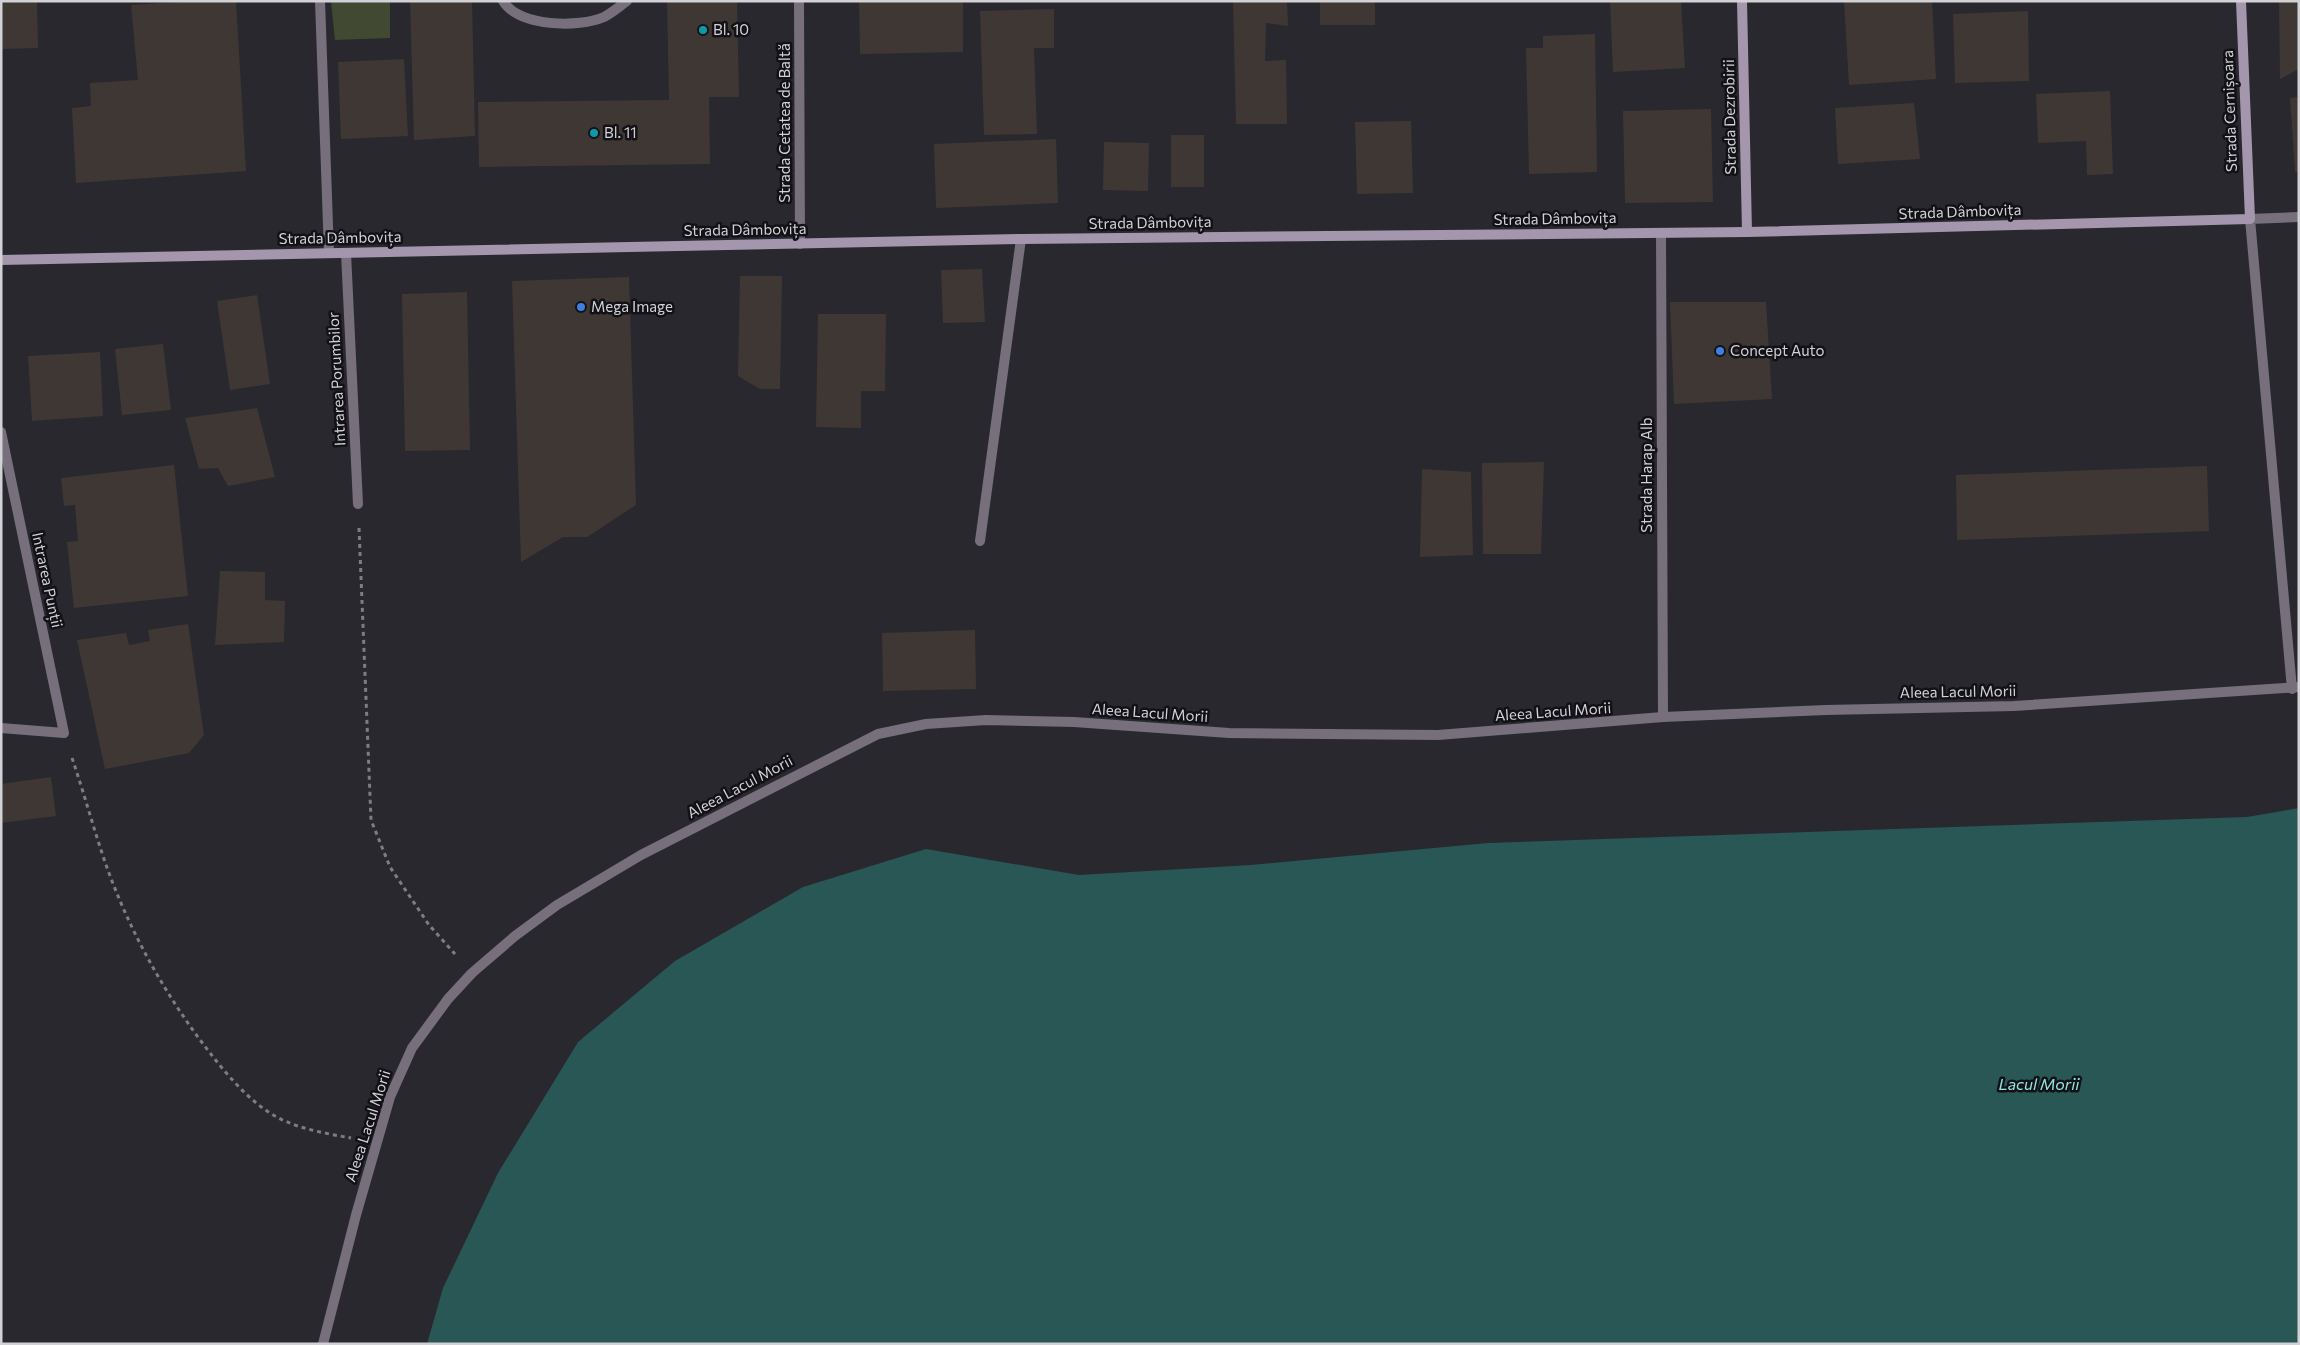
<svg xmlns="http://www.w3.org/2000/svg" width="2300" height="1345" font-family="Commissioner,sans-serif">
  <rect width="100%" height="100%" fill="#29282f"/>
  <polygon fill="#424933" points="331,1 390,1 390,38 335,40"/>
  <polygon fill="#285756" points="2299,808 2299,1344 427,1344 443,1288 498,1173 578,1042 675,961 803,887 926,849 1079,875 1251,865 1488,843 2247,817"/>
  <g fill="#3f3734">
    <polygon points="1,1 37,1 38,48 1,49"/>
    <polygon points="193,1 236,1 246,171 76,183 72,108 91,106 90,83 138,80 131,5"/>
    <polygon points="410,1 472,1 475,136 414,140"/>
    <polygon points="667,1 737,1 739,97 709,97 710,164 479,167 478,102 669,100"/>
    <polygon points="859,1 963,1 963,52 860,54"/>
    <polygon points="1233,1 1287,1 1288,26 1266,23 1265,61 1286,60 1287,124 1236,124"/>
    <rect x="1320" y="1" width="55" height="24"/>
    <polygon points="1610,1 1681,1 1685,68 1613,72"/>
    <polygon points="1844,1 1932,1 1936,79 1849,85"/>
    <polygon points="2279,1 2299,1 2299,69 2280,79"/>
    <polygon points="1054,9 1054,48 1034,48 1037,134 984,135 980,11"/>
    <polygon points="2028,11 2029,81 1955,83 1953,14"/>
    <polygon points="1595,34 1597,172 1529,174 1526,48 1543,48 1543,36"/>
    <polygon points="404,59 408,136 341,139 338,62"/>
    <polygon points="2110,91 2113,174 2087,175 2086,141 2038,143 2036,94"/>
    <polygon points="2299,97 2299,172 2295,172 2290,98"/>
    <polygon points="1914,103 1920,159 1838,164 1835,108"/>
    <polygon points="1711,109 1713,202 1625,203 1623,111"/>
    <polygon points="1411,121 1413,193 1357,194 1355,122"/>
    <rect x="1171" y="135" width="33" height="52"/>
    <polygon points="1056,139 1058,203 936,208 934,144"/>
    <polygon points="1104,142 1149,143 1148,191 1103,190"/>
    <polygon points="982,269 985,322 943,323 941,270"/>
    <polygon points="740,276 782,276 780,389 760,389 738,376"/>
    <polygon points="629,277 636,505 587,537 563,537 521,562 512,281"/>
    <polygon points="467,292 470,450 405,451 402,294"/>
    <polygon points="257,295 270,384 230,390 217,301"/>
    <polygon points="1670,302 1766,302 1772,399 1674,404"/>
    <polygon points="818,314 886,314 885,391 861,391 861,428 816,427"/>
    <polygon points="163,344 171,410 122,415 115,349"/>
    <polygon points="100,352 103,416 32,421 28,356"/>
    <polygon points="257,408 275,477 228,486 218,468 199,469 185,418"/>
    <polygon points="1544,462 1541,554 1483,554 1482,463"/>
    <polygon points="174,465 188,596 74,608 67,542 78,541 75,505 64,506 61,478"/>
    <polygon points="2207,466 2209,531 1957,540 1956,475"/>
    <polygon points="1422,469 1471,472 1473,555 1420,557"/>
    <polygon points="220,571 265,572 265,600 285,601 284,642 215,645"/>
    <polygon points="188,624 204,735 189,753 105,769 77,640 126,633 129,645 150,641 148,630"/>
    <polygon points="975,630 976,689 883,691 882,633"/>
    <polygon points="51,777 56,816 1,823 1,784"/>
  </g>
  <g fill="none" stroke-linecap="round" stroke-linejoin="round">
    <g stroke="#7d7d82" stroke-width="3" stroke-dasharray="4 4" stroke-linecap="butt">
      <polyline points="359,528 371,820 390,867 429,925 455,954"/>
      <path d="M72,758C83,790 92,823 103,856C127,928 167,999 214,1058C233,1082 257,1109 285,1121C305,1130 329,1134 351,1138"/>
    </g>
    <g stroke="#776f7c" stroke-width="10">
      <polyline points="320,1 329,253"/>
      <path d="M503,1C519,27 579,28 604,17C612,13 620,6 627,1"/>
      <polyline points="1661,233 1663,717"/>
      <polyline points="346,253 358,504"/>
      <polyline points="1,432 64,733 1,728"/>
      <polyline points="323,1344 356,1215 390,1097 412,1048 448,999 472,973 515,936 557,905 641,855 878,734 926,724 986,720 1074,722 1229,733 1438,735 1663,717 1826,710 2014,706 2299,687"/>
    </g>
    <g stroke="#776f7c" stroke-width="10">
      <polyline points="799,1 800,244"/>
      <polyline points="980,541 1021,239"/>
      <polyline points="2292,689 2250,219 2299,217"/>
    </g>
    <g stroke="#a496ac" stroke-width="10">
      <polyline points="1742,1 1747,232"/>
      <polyline points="1,260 1021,239 1747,232 2250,219 2241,1"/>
    </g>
  </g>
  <g fill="#0f9aa8" stroke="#121115" stroke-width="2">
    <circle cx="703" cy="30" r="5"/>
    <circle cx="594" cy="133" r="5"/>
  </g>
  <g fill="#3f7fe0" stroke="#121115" stroke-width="2">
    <circle cx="581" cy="307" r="5"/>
    <circle cx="1720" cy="351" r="5"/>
  </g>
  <g text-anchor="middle" stroke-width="5" stroke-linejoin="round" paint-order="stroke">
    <g font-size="15" fill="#d2d2d6" stroke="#121115" text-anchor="start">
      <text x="713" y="35">Bl. 10</text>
      <text x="604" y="138">Bl. 11</text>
      <text x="591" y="312">Mega Image</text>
      <text x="1730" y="356">Concept Auto</text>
    </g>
    <g font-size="15" fill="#d2d2d6" stroke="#121115">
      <text transform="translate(2230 111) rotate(-92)" y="5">Strada Cernișoara</text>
      <text transform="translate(1730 117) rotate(-91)" y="5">Strada Dezrobirii</text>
      <text transform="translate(785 123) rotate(-90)" y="5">Strada Cetatea de Baltă</text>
      <text transform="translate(1960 212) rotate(-2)" y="5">Strada Dâmbovița</text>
      <text transform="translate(1555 219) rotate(-1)" y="5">Strada Dâmbovița</text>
      <text transform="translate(1150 223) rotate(-1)" y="5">Strada Dâmbovița</text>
      <text transform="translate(745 230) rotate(-1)" y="5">Strada Dâmbovița</text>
      <text transform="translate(340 238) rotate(-1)" y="5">Strada Dâmbovița</text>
      <text transform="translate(337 379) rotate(-93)" y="5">Intrarea Porumbilor</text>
      <text transform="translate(1647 475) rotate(-90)" y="5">Strada Harap Alb</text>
      <text transform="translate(47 580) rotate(78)" y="5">Intrarea Punții</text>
      <text transform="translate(1958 692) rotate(-1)" y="5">Aleea Lacul Morii</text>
      <text transform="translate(1553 712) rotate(-4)" y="5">Aleea Lacul Morii</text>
      <text transform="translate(1150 713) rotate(4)" y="5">Aleea Lacul Morii</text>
      <text transform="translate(740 787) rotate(-28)" y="5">Aleea Lacul Morii</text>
      <text transform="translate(368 1126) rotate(-72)" y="5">Aleea Lacul Morii</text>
    </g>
    <g font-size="16" font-style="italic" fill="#91e5e4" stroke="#121115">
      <text x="2039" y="1090">Lacul Morii</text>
    </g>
  </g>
  <rect width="2300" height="1345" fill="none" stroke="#d2d2d6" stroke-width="5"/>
</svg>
